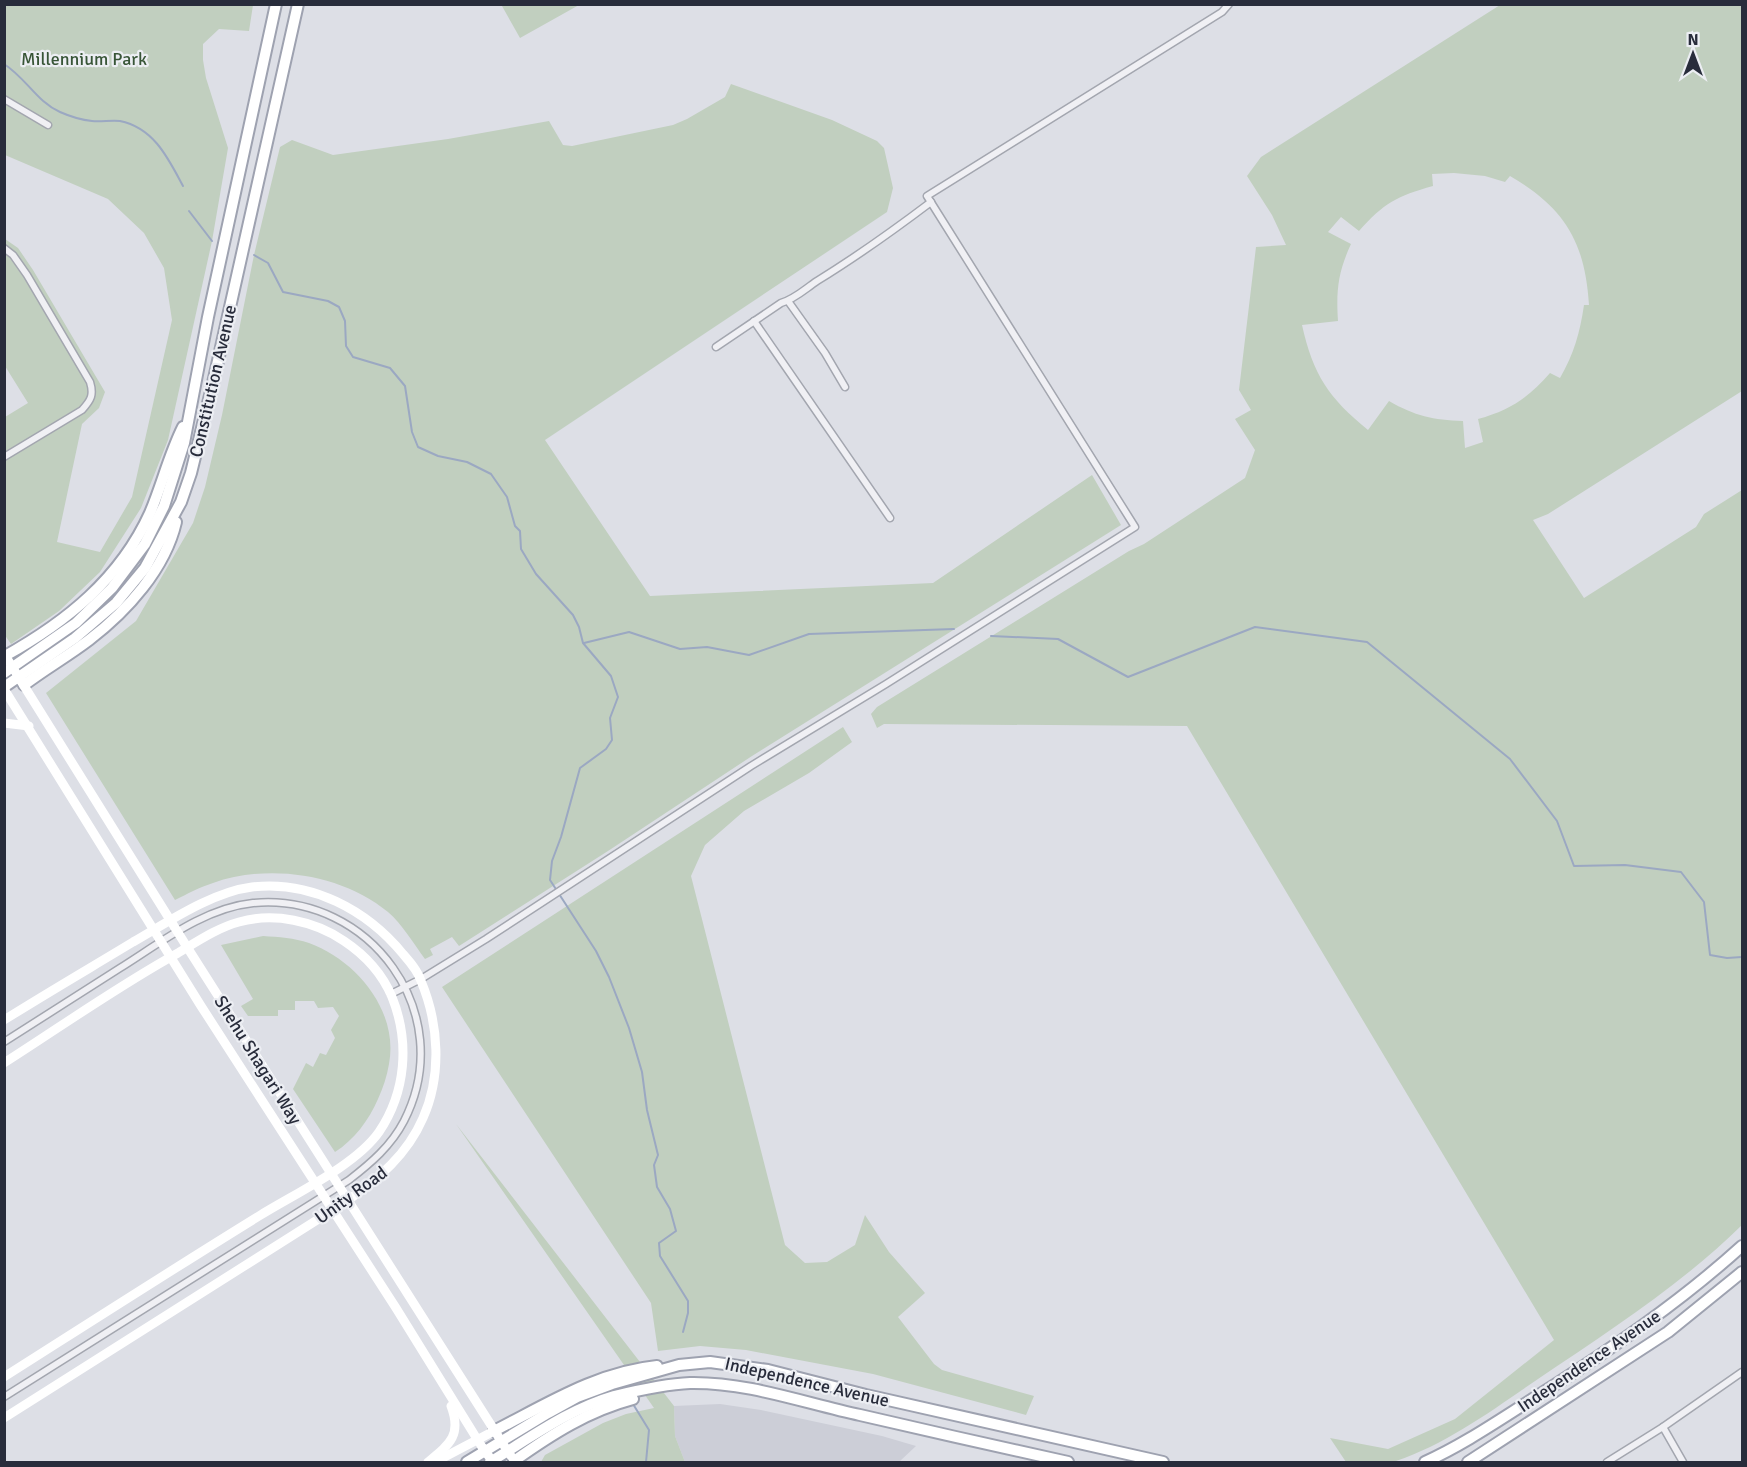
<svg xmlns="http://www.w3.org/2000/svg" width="1747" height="1467" font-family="Signika,sans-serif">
  <rect width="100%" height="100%" fill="#dddfe6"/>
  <polygon fill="#ccced7" points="720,1404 761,1410 882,1436 916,1446 899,1462 685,1462 675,1436 674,1406"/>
  <g fill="#c1cfbf" fill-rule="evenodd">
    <polygon points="5,5 253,5 249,31 219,29 203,44 203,60 206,78 228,148 212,241 168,440 141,508 100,572 59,611 11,644 4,634 5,417 28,403 5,366 5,239 18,248 33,270 105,392 99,408 82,424 57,542 100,552 132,497 172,320 164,268 144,233 108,199 5,155"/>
    <polygon points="504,5 504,4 579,5 520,38 502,6"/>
    <path d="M1500,5H1742V391L1548,514L1533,520L1584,598L1696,527L1704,514L1742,490V1225C1681,1285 1609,1331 1538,1379C1494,1409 1447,1444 1396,1461C1382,1466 1361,1463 1346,1462L1330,1438L1388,1449L1455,1419L1554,1340L1187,726L884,724L877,728L871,714L877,707L1129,551L1144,544L1245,478L1255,450L1235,419L1251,410L1239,390L1256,247L1286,245L1272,215L1247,176L1261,157ZM1454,173L1485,176L1505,182L1510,176C1565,208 1585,242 1589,305H1584C1580,332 1574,354 1560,378L1550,373C1528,398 1510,410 1478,419L1483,442L1465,448L1463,421C1433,420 1415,416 1389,401L1368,430C1329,398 1313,375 1302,325L1338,321C1336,291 1338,272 1351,244L1328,232L1341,217L1359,231C1384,203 1397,196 1433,186L1432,174Z"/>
    <path d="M731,84L832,120L877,141L884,148L893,188L887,212L545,440L650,596L933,583L1092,475L1121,525L752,756L608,851L459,946L452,937L430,949L433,955L425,959C414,944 402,924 388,912C342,874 269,863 213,883C200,887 187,894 175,900L46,693L136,621L193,523L205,487L222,415L254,255L280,147L292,140L333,155L448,139L549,121L563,145L572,146L673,125L687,119L725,97Z"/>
    <polygon points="843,727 852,742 809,773 744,811 705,845 691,876 785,1245 805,1263 827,1262 855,1245 865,1215 889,1252 925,1293 898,1317 934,1364 942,1370 1034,1396 1026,1415 873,1374 746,1350 700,1346 658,1351 651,1303 442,987"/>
    <path d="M263,936C279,937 294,938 309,943C356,960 399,1011 389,1064C387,1076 383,1088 378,1099C369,1120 354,1140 335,1152L293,1089L306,1063L313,1067L320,1053L326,1055L335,1038L331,1030L339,1016L333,1007L318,1008L314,1001H295V1010H278V1016H248L241,1006L253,999L221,945Z"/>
    <polygon points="456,1124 674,1406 675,1436 685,1462 541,1462 545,1455 603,1423 626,1414 654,1408"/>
  </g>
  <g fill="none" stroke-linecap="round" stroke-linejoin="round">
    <g stroke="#9ba8c2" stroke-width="2">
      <path d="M4,64C26,78 37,102 60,112C69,116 82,120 92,121C101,122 111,120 120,121C154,128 168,158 183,186"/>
      <polyline points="189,211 212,241"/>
      <polyline points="254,255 268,263 283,292 328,301 339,307 345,321 346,346 353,357 390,368 405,386 412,432 418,447 438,456 467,462 491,474 507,497 515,526 520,531 521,549 536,574 573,615 579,627 583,643 611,676 618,697 610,718 612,740 606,749 580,768 561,837 552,861 550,880 596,951 609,977 629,1028 642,1072 647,1110 658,1155 654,1165 657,1187 670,1209 676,1231 659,1243 660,1256 688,1301 688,1313 683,1332"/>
      <polyline points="991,636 1058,639 1128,677 1255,627 1367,642 1510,759 1557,821 1574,866 1625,865 1681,872 1704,902 1710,955 1727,958 1742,957"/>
      <polyline points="584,643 629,632 680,649 707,647 749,655 809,634 954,629"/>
      <polyline points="633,1404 649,1430 646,1462"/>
    </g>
    <g stroke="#a3a6af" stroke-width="9">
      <g id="street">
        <polyline points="4,99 48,125"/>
        <path d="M4,248L13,255L27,275L90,382C94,395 91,400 82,410L4,457"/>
        <polyline points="788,301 825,353 845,387"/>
        <polyline points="754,321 890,518"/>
        <path d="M716,347L781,303C795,299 805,289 817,281C856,257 894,230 931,202"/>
        <polyline points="391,994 421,979 486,939 751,766 886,684 1135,527 927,196 1222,12 1229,4"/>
        <path d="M4,1042C43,1017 81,993 120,968C160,943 204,908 253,903C370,892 459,1014 404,1121C391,1146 371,1163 349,1180L4,1397"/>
        <polyline points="1663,1427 1683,1462"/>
        <polyline points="1607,1462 1663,1427 1742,1372"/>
      </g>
    </g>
    <g stroke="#9ea2b0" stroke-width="14">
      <g id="primary">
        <path d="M5,656C66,622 120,579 150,513C162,485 169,455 183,427"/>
        <polyline points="4,673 76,623 112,588 145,544 164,506 184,443 208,317 276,4"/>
        <path d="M24,685C45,669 68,656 89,640C127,611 165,569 176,522"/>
        <polyline points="4,687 75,638 116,603 145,568 181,502 191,473 213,383 298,4"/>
        <path d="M494,1431C547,1404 597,1372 657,1366"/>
        <path d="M514,1461C552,1434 588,1411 633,1399"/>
        <polyline points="467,1462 548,1413 577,1397 612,1384 679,1365 710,1362 768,1370 866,1395 1163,1462"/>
        <path d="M490,1462C530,1438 569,1409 614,1396C639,1390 665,1384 690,1383C748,1382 804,1403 860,1415C929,1431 999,1447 1068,1462"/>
        <path d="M1425,1462C1465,1444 1502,1418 1539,1395C1611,1349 1679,1303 1742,1246"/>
        <polyline points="1468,1462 1668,1332 1742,1272"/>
      </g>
    </g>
    <use href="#street" stroke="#f0f0f4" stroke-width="6"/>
    <g stroke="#fff" stroke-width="9">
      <polyline points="21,681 187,947 498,1436"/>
      <polyline points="4,689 201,1006 396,1308 482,1447"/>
      <polyline points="4,723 29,726"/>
      <path d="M4,1020C47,993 90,968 133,942C168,922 212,892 252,887C311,880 367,910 403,954C410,962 418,971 421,981C439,1024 442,1075 423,1118C407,1155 379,1178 347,1201L4,1418"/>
      <path d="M4,1063C62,1026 118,986 178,953C198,941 217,928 239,922C274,912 315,921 344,941C365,955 382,973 392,997C410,1042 406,1092 379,1132C355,1166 294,1194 259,1216C173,1269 89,1323 4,1377"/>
      <path d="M428,1462C450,1444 462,1435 451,1406"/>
      <polyline points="435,1462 494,1431"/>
    </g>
    <use href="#primary" stroke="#fff" stroke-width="10"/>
    <g stroke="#fff" stroke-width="9">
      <polyline points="8,660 21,681"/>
      <polyline points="499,1438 511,1456"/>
      <polyline points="482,1447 493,1462"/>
    </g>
  </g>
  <g text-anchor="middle" stroke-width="4.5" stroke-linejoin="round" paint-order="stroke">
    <g font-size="18" fill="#385537" stroke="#eceef3">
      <text x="84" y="65">Millennium Park</text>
    </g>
    <g font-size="18" fill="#282c3b" stroke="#eceef3">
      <text transform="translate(213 381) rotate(-77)" y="6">Constitution Avenue</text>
      <text transform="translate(258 1060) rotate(58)" y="6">Shehu Shagari Way</text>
      <text transform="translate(351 1195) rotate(-36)" y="6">Unity Road</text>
      <text transform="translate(1589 1361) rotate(-34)" y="6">Independence Avenue</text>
      <text transform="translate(807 1382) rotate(13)" y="6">Independence Avenue</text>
    </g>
  </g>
  <rect width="1747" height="1467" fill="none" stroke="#282c3b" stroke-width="12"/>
  <g transform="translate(1693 54)" stroke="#eceef3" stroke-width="4.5" paint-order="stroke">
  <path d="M0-4.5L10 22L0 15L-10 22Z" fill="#282c3b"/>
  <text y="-9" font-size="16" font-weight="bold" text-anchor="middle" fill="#282c3b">N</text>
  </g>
</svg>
